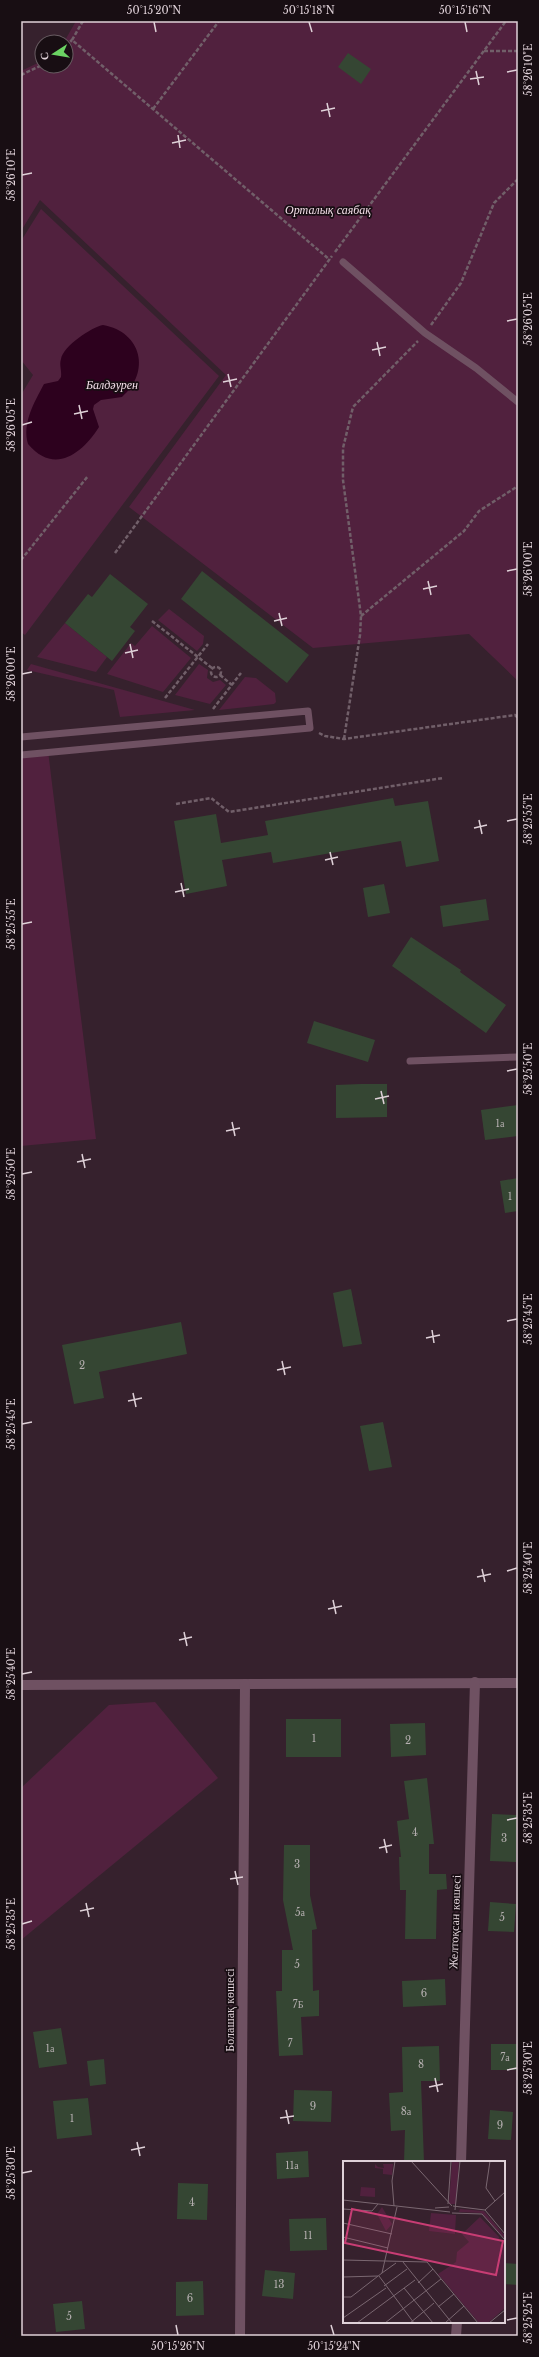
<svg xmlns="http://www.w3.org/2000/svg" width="539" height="2357" font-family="'Libre Baskerville',serif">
  <rect width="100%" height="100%" fill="#36212d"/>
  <g fill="#51213e">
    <polygon points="76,21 518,21 518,681 469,634 313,648 129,507 226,375 40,200 21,231 21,71 42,61 42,66 66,66 66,42 64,42"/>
    <polygon points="41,209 219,376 25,635 21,632 21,395 33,375 21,360 21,241"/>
    <polygon points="169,609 204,636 203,644 197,651 158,620"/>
    <polygon points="65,623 107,657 96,672 37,657"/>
    <polygon points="152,626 191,658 163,692 107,674 131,643 135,646"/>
    <polygon points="31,664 195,710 120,717 114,690 27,670"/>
    <polygon points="199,664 208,670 207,678 213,682 220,680 226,685 210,704 175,695"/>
    <polygon points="245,677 256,678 275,693 276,702 274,704 219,710"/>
    <polygon points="48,751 96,1139 21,1146 21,754"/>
    <polygon points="155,1702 218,1778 21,1940 21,1788 109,1705"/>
  </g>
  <path fill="#2d011e" d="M103,325C142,332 151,372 122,397L101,400L94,405L93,409L99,427C82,454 54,475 28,444C22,423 34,403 44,384L58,381L61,377C62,371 59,365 61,359C63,346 92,327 103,325Z"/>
  <g fill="#354633">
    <polygon points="348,53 371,69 361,84 338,67"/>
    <polygon points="202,571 309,655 287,683 181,599"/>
    <polygon points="110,574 148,604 130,627 135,631 112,661 65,623 88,594 92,597"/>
    <polygon points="393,798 395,806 428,801 439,861 406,867 401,841 273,863 271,852 222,860 227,886 186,894 174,821 216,814 221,843 268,835 265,821"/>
    <polygon points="384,884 390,913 368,917 363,888"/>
    <polygon points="486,899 489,920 443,927 440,906"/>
    <polygon points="411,937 461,970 460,972 506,1005 486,1033 392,966"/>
    <polygon points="314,1021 375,1040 368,1062 307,1043"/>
    <polygon points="361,1084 387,1084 387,1117 336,1118 336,1085"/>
    <polygon points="518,1105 518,1136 485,1140 481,1110"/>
    <polygon points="518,1178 518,1211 505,1213 500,1181"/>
    <polygon points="351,1289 362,1344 343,1347 333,1293"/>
    <polygon points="181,1322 187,1354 99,1372 104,1398 74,1404 62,1345"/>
    <polygon points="383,1422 392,1467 369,1471 360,1426"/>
    <rect x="286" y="1719" width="55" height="38"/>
    <polygon points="425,1723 426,1755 391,1757 390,1724"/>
    <polygon points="427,1778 434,1844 429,1844 429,1874 446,1874 447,1889 437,1890 436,1939 405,1939 406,1890 400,1890 399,1857 401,1857 397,1821 409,1819 404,1781"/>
    <polygon points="492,1814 517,1815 516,1862 490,1861"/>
    <polygon points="284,1845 310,1845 310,1895 317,1929 312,1930 313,1991 319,1990 319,2016 301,2017 303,2055 279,2056 276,1991 282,1991 282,1950 293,1950 283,1900"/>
    <polygon points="490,1902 516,1904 514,1932 488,1931"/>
    <polygon points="445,1979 446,2005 403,2007 402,1981"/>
    <polygon points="61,2028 67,2064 39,2068 33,2032"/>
    <rect x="491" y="2044" width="27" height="26"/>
    <polygon points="439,2046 440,2081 421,2081 424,2162 404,2162 405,2130 391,2131 389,2093 403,2092 402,2047"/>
    <polygon points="104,2059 106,2084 90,2086 87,2061"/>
    <polygon points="294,2090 332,2091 331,2122 293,2121"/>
    <polygon points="88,2098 92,2135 57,2139 53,2101"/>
    <polygon points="490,2110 513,2112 511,2140 488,2139"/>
    <polygon points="308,2151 309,2177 277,2179 276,2153"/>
    <polygon points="178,2183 208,2184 207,2220 177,2219"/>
    <polygon points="326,2218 327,2250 290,2251 289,2219"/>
    <polygon points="504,2263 518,2264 518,2285 504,2284"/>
    <polygon points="265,2270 295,2273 293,2299 262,2296"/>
    <polygon points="203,2281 204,2315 176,2316 176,2282"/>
    <polygon points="82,2301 85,2329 56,2332 53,2304"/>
  </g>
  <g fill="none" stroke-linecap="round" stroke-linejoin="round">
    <g stroke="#715f69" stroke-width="2.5" stroke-dasharray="4 2" stroke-linecap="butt">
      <polyline points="83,21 72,40 330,260"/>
      <polyline points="66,46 72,40"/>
      <polyline points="484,51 518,51"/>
      <polyline points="21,75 42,65"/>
      <polyline points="153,109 219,21"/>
      <polyline points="335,252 506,21"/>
      <polyline points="431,325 461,283 494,203 518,179"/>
      <polyline points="115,553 332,256"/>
      <polyline points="21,560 88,476"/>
      <polyline points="361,616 464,531 479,511 518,486"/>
      <polyline points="152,621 212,668"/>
      <circle cx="216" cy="672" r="5"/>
      <polyline points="220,675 232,685"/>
      <polyline points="165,698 208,644"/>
      <polyline points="213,709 241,673"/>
      <polyline points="319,733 325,736 344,739 515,715 518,718"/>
      <polyline points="344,739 360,635 361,616 343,480 343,448 353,407 418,341"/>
      <polyline points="176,804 211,798 229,812 443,778"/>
    </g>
    <g stroke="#6f5162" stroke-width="7">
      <polyline points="343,262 425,333 476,368 518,402"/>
      <polyline points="21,737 308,711 310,728 21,755"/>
      <polyline points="410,1061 518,1057"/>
    </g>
    <g stroke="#6f5162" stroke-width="10">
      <polyline points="21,1685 518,1683"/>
      <polyline points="461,2162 475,1682"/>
      <polyline points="240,2336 245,1684"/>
      <polyline points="456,2336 457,2322"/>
    </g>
  </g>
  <path fill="none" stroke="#dfd1d8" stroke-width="1.5" d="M154,22L156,32M309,22L312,32M465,22L467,32M476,71L479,85M507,72L517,70M470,79L484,77M327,103L330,117M321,111L335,108M178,135L180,148M172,143L186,140M22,175L32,173M507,321L517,319M377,342L380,356M372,350L386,347M228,374L231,387M223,382L237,379M79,405L82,419M74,414L88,411M22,425L32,422M507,571L517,569M428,581L431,595M423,589L437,586M279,613L282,626M274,621L287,618M130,644L133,658M125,653L138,650M22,674L32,672M479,820L482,834M507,821L517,819M474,828L487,825M330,852L333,865M325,860L338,857M181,883L184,897M175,892L189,889M22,924L32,922M507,1071L517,1069M381,1091L384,1104M375,1099L389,1096M232,1122L235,1136M226,1131L240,1128M82,1154L85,1168M77,1162L91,1159M22,1174L32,1172M507,1321L517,1319M432,1330L434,1343M426,1338L440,1335M282,1361L285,1375M277,1370L291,1367M133,1393L136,1407M128,1401L142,1398M22,1424L32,1422M482,1569L485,1582M507,1571L517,1568M477,1577L491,1574M333,1600L336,1614M328,1609L342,1606M184,1632L187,1646M179,1640L192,1637M22,1674L32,1672M507,1820L517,1818M384,1839L387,1853M379,1848L392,1845M235,1871L238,1885M230,1879L243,1877M86,1903L89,1917M80,1911L94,1908M22,1924L32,1921M507,2070L517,2068M435,2078L438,2092M429,2087L443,2084M286,2110L289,2124M280,2118L294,2116M137,2142L140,2156M131,2150L145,2147M22,2173L32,2171M507,2320L517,2318M176,2325L178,2335M331,2325L334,2335"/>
  <g text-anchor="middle" stroke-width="3.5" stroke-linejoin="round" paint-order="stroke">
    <g font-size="10" fill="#b4aeaf">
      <text x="500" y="1127">1а</text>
      <text x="510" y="1200">1</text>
      <text x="82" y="1369">2</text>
      <text x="314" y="1742">1</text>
      <text x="408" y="1744">2</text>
      <text x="415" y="1836">4</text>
      <text x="504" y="1842">3</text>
      <text x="297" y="1868">3</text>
      <text x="300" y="1916">5а</text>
      <text x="502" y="1921">5</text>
      <text x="297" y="1968">5</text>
      <text x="424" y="1997">6</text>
      <text x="298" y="2008">7Б</text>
      <text x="290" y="2047">7</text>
      <text x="50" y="2052">1а</text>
      <text x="505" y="2061">7а</text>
      <text x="421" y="2068">8</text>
      <text x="313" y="2110">9</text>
      <text x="406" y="2115">8а</text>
      <text x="72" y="2122">1</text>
      <text x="500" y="2129">9</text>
      <text x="292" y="2169">11а</text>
      <text x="192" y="2206">4</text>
      <text x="308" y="2239">11</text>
      <text x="279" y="2288">13</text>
      <text x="190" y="2302">6</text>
      <text x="69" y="2320">5</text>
    </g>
    <g font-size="12" font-style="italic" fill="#f3dee8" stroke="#180e13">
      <text x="328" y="214">Орталық саябақ</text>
      <text x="112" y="389">Балдәурен</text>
    </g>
    <g font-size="12" fill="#dfd1d8" stroke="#180e13">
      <text transform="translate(455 1922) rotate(-88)" y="4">Желтоқсан көшесі</text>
      <text transform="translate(230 2010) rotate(-90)" y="4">Болашақ көшесі</text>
    </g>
  </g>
  <g transform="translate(343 2161)">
    <rect width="162" height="162" fill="#36212d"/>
    <path d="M109,0H116L113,43H106ZM32,3L35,6L41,7L40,3H50L49,14L40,13V8L32,7ZM18,26L32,27V36L17,35ZM39,46L49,63L43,70L34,53ZM117,48L141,50L162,75L160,76L138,52L116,51ZM88,52L113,54L112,73L86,70ZM137,56L156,76L157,83L162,85V147L145,162H136L95,113L113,101L114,91L126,81L119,73Z" fill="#51213e"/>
    <path fill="none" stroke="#7a6771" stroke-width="1" d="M68,0L109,45M147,0L143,27L152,40M0,39L107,51M105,43L108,0M51,45L49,20L52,0M110,45L142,49L162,73M92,47L106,46M0,48L29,50L35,43M112,49L117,0M142,49L162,31M109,52L139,53L162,79M0,62L49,73M0,76L45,87M0,99L84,101L135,162M60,101L109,162M39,112L53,102M36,115L71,162M0,116L35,115M75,122L90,108M41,125L64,108M61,127L90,162M0,136H8L39,112L54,46M95,146L111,133M0,157L43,127M14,162L72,119M42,162L98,118M67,162L91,142M102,162L121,145M146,162L162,149"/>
    <path fill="#c83d74" fill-opacity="0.15" stroke="#c83d74" stroke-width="2" d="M9,48L160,80L153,114L2,82Z"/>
    <rect width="162" height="162" fill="none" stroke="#dfd1d8" stroke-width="2"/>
  </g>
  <rect width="539" height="2357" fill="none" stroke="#180e13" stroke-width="44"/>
  <g transform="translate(54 54) rotate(258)"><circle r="19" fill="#180e13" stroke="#685c62"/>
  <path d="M0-3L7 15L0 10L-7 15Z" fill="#6bd363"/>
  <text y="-6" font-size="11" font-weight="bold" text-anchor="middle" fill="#dfd1d8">С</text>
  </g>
  <rect x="22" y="22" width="495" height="2313" fill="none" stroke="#dfd1d8" stroke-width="1.5"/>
  <g font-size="10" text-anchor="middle" fill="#dfd1d8">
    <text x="154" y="14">50°15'20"N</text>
    <text x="309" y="14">50°15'18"N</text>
    <text x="465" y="14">50°15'16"N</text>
    <text transform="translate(528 70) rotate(-90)" y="4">58°26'10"E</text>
    <text transform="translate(11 175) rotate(-90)" y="4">58°26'10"E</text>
    <text transform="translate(528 319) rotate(-90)" y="4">58°26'05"E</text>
    <text transform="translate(11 425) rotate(-90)" y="4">58°26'05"E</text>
    <text transform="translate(528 569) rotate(-90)" y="4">58°26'00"E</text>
    <text transform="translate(11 674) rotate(-90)" y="4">58°26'00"E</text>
    <text transform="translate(528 819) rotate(-90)" y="4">58°25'55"E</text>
    <text transform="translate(11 924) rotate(-90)" y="4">58°25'55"E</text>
    <text transform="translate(528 1069) rotate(-90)" y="4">58°25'50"E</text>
    <text transform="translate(11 1174) rotate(-90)" y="4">58°25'50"E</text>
    <text transform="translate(528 1319) rotate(-90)" y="4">58°25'45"E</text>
    <text transform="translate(11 1424) rotate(-90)" y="4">58°25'45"E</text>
    <text transform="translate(528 1568) rotate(-90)" y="4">58°25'40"E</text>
    <text transform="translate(11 1674) rotate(-90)" y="4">58°25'40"E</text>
    <text transform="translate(528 1818) rotate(-90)" y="4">58°25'35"E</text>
    <text transform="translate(11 1924) rotate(-90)" y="4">58°25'35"E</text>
    <text transform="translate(528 2068) rotate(-90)" y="4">58°25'30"E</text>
    <text transform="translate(11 2173) rotate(-90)" y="4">58°25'30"E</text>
    <text transform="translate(528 2318) rotate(-90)" y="4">58°25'25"E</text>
    <text x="178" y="2350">50°15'26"N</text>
    <text x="334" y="2350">50°15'24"N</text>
  </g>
</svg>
